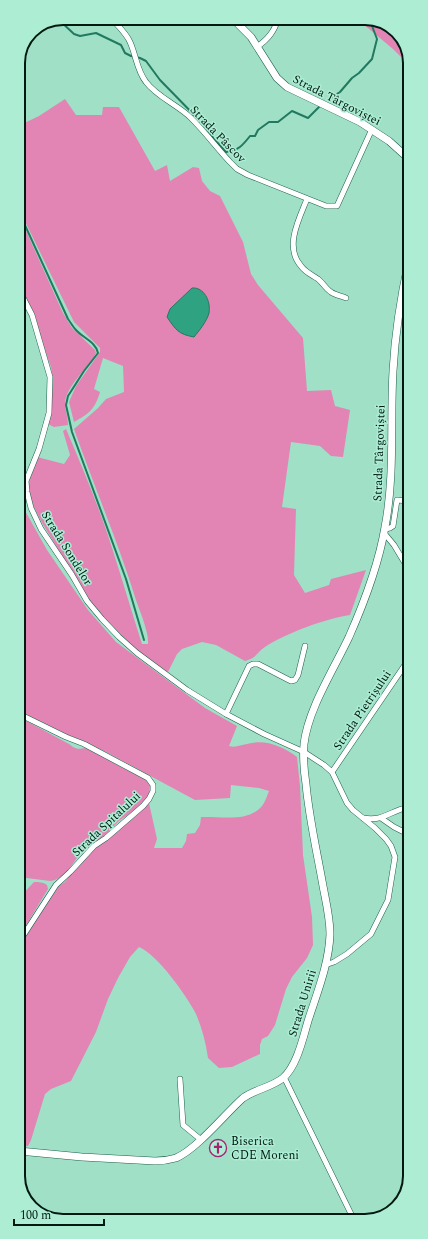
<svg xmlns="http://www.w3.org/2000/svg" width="428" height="1239" font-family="Spectral,serif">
  <rect width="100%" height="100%" fill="#9fe0c7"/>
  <g fill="#e285b4">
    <polygon points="360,18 368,18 395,29 409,51 409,65 393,49 362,23"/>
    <path d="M65,99L76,115H102L103,107H119L155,171L167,165L170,181L193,167L199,168L202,181L210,191L220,196L243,242L251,274L258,285L303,338L307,391L331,390L335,406L350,410L343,457L331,456L320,446L291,442L282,507L296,509L294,575L305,593L329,585L331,579L366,570L350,615C327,618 284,634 265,647C257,652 257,658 245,661L216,645L202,642L182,649L177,654L168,672C144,658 109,628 93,605C79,585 66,562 53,541C44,525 31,508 29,489C28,478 34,467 37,457L64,464L70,455L63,431L66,429C83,469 100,509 113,551C123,582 132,613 142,644H148C149,632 140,612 136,600C118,542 94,486 74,429L98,408L106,399L124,392L123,366L103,358L94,389L100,392C95,409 89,414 74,422L69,402L76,386L100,352V348L74,322L18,207V126L39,116Z"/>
    <path d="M18,213L63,313L72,328L95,350L96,353C89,367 66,386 65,403C65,410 68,417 68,425L54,427L48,424L51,412L53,379L51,367L33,317L18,286Z"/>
    <path d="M19,506L24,509L47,550L88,610L116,642L205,708L237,726L229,746C236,748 240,745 247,744C265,739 282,746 297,757L300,786L303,855L312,917L313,945L307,958L292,977L286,989L275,1025L268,1036L262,1039L260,1045V1054L232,1067L219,1068L208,1058C206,1043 202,1028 196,1014C187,996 157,954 139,947L130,957L118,978L108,999L96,1032L71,1081L51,1089L45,1094L31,1140L28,1146H19V946L59,886L65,882L88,853L110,837L120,828L136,816L148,803H149L157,839L154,848H182L186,841L187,834L195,833L200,825L201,817C221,816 247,823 262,806C265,802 267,796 269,791L259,788L231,785L230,798L195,800L106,752L66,735L19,711Z"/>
    <path d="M19,717L69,744C80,753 80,746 90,749L121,767L144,778L150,785C150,792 148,798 144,803C137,810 127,815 119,821C114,825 111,830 106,834C98,841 89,846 81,853C71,864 66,879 50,881L19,877Z"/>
    <path d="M34,882C39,882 43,882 47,885L48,889L19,937V898Z"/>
  </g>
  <path fill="#2fa381" stroke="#217a5f" d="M192,288C204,287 211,301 209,313C207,321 199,331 194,337C178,334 176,330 167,317L170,309Z"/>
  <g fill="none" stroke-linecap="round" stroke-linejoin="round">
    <g stroke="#217a5f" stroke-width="2">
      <path d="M59,20L74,34L80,36L96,33L121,45L125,53L131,56L140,58L146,61L160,80L202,123L214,139L226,152C238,151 243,145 250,136H255L258,130L269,122H278L292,111L308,118L319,107"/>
      <polyline points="328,100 340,92 352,78 359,73 372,59 377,39 369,18"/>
      <path d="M18,210L68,319C71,323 73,327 76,330C83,338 96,342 98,353L84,371L68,396L66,405L72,432L126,579L144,640"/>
    </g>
    <g stroke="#1e5f4b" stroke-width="6">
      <g id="street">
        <path d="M111,18C118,26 126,33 130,42C136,55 137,71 146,82C157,97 178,105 191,118C205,132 217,148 230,162L237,169L248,175L326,206H337L372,129"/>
        <path d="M257,47C268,39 275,31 278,18"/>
        <path d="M307,199C299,219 284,247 301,266C305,272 312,275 318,279C323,283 326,289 331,292C335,295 341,296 346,298"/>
        <polyline points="18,288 32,315 50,377 49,413 39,449 26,481 27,492 31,508 41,529 72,575 87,601 102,619 119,637 137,653 187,690 226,714 264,734 304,752 324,765 332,772 347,803 353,810 375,828 386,839 391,846 395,857 388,900 371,934 347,954 334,962 325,965"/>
        <polyline points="385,529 390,528 393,526 397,500 409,501"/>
        <polyline points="384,533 394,545 409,570"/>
        <polyline points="19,714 66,737 84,744 148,778 153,785 153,791 149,799 143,806 106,838 94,846 70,872 56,885 19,942"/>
        <polyline points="226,714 249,666 253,664 258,664 287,679 291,681 295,680 298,675 305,646"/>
        <polyline points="332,772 409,659"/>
        <path d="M363,818C384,822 390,810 410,807"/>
        <polyline points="381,818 394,827 410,835"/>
        <polyline points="284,1077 354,1220"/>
        <polyline points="180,1079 183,1125 200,1139"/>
      </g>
    </g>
    <g stroke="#1e5f4b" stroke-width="8">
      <g id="secondary">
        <polyline points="232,18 251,37 277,78 287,87 360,122 389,141 409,159"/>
        <path d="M19,1151L82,1157L155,1161C162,1161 169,1160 176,1158C197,1149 225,1114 243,1098C256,1089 272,1087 283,1078C297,1066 303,1038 308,1021C317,993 329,964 330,934C330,918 326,902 323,886C317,852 309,818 306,784C304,771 303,757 304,744C308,709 334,669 349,637C364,603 379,563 385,527C395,475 390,423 393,371C395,334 401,296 409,260"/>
      </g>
    </g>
    <use href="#street" stroke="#fff" stroke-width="5"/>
    <use href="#secondary" stroke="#fff" stroke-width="7"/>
  </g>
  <defs>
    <g id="church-ring" transform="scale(0.9)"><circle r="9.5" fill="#acedd4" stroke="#a52472" stroke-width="1.5"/><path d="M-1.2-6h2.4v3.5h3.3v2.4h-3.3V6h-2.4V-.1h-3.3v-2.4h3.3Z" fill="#a52472"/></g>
  </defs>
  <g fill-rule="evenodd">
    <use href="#church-ring" x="218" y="1148"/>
  </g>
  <g text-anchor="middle" stroke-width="3" stroke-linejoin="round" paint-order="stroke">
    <g font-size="12" fill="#011911" stroke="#acedd4">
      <text transform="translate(337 100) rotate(27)" y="4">Strada Târgoviștei</text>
      <text transform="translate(218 134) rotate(46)" y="4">Strada Pâscov</text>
      <text transform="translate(379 453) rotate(-88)" y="4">Strada Târgoviștei</text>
      <text transform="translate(67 548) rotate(58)" y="4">Strada Sondelor</text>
      <text transform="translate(362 710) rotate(-56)" y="4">Strada Pietrișului</text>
      <text transform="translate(106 824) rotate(-43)" y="4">Strada Spitalului</text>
      <text transform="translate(302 1003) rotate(-73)" y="4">Strada Unirii</text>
    </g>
    <g font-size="12" fill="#011911" stroke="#acedd4" text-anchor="start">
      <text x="231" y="1145">Biserica<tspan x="231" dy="14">CDE Moreni</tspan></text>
    </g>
  </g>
  <path d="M0 0H428V1239H0ZM63 25H365A38 38 0 0 1 403 63V1176A38 38 0 0 1 365 1214H63A38 38 0 0 1 25 1176V63A38 38 0 0 1 63 25Z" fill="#acedd4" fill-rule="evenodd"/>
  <path fill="none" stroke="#011911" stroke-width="2" d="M63 25H365A38 38 0 0 1 403 63V1176A38 38 0 0 1 365 1214H63A38 38 0 0 1 25 1176V63A38 38 0 0 1 63 25Z"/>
  <path d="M14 1219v6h90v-6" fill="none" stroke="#011911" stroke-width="2"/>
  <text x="20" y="1219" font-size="12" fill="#011911" stroke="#acedd4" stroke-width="3" paint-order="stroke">100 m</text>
</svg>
